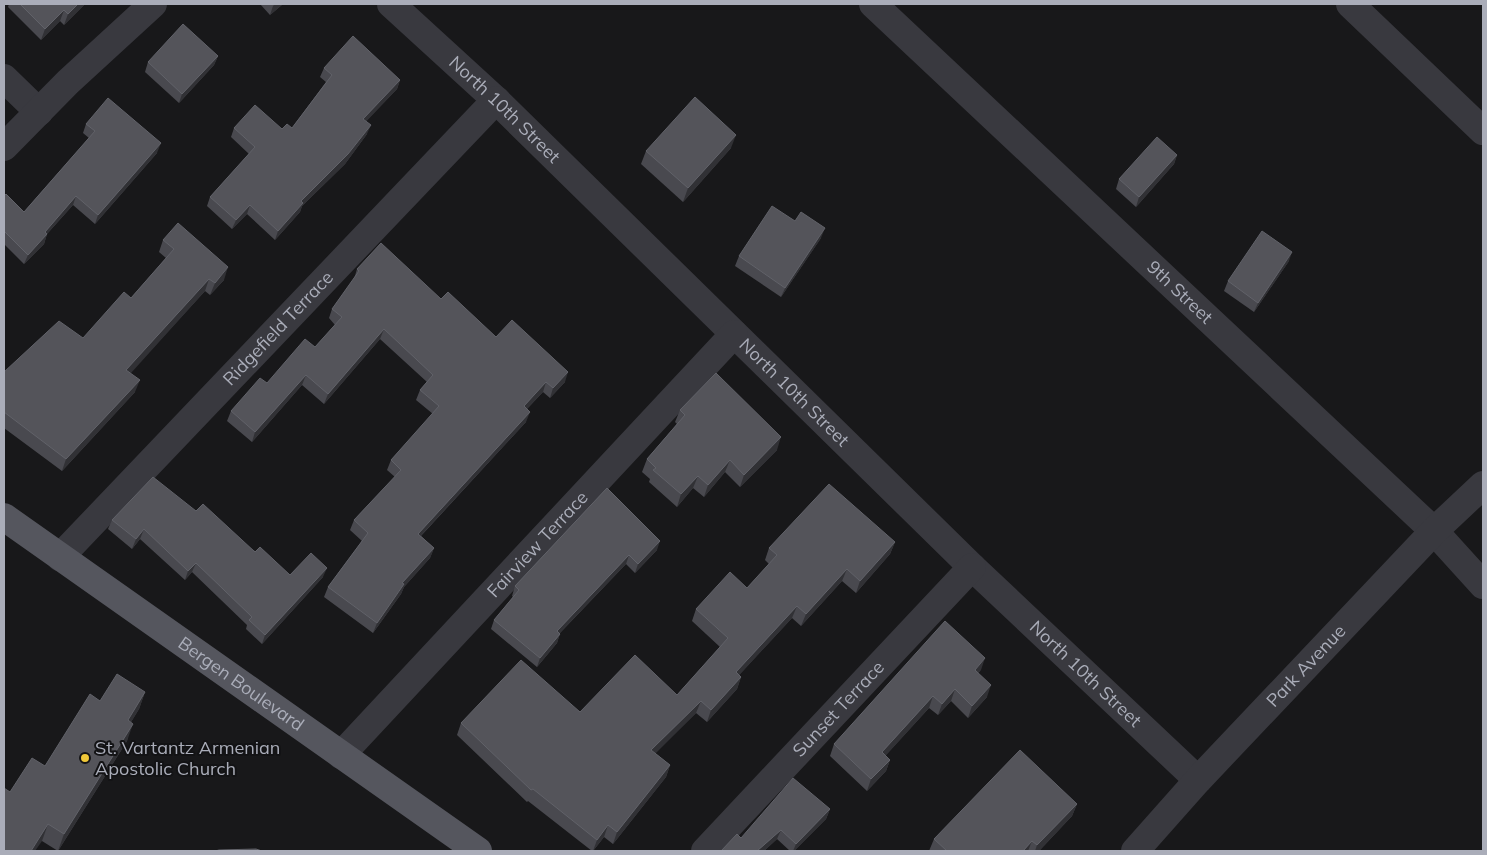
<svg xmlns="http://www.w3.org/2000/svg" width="1487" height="855" font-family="Mulish,sans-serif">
  <rect width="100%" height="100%" fill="#18181a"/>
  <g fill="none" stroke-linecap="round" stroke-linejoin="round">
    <g stroke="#39393f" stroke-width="28">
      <path id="s1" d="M391,4L496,100L972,567L1198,780"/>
      <path id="s2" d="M873,4L1434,531L1483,585"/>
      <polyline points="1350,4 1483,131"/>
      <polyline points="4,78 39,112"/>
      <polyline points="4,147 68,82 153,4"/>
      <path id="s3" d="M60,557L496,100"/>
      <path id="s4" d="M341,755L734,334"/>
      <path id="s5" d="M705,851L972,567"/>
      <path id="s6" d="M1135,851L1198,780L1434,531L1483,485"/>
    </g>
    <path stroke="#55565e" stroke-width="28" id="s7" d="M4,517L478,851"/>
  </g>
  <g fill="#49494f">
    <polygon points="9,4 85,4 64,25 60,21 41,40 8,7"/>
    <polygon points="260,4 283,4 270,15"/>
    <polygon points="218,56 214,65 179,103 145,72 148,62"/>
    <polygon points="324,68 400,80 397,89 366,121 367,134 345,164 302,206 300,212 275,240 247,214 232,229 207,206 210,197 249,154 231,137 234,128 292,128 326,82 320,77"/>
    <polygon points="86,124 157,153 95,224 73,205 47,234 44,244 24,264 4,244 4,196 24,212 89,138 83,133"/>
    <polygon points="731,148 683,202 641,164 646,151"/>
    <polygon points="1177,155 1174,164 1136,207 1116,189 1119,179"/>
    <polygon points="795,221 821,238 781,297 735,266 739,256"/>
    <polygon points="163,240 224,280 210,295 205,291 130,373 135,392 62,471 4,428 4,372 83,338 131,298 166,258 159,252"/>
    <polygon points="1289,261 1254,312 1224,291 1228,281"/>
    <polygon points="357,269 441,299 496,337 565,382 550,398 543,392 527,409 526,422 421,536 434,548 430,558 404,587 401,594 373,633 324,597 328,587 362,541 350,530 354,520 395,477 387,470 391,460 433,414 416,400 420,390 427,382 380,339 324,404 302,385 252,442 227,421 231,411 267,383 315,347 335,325 329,318 332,309 354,279"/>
    <polygon points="680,410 777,450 740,487 725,472 704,497 693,488 677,507 649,482 650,479 642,472 647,459 677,424 675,422"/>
    <polygon points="607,488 657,550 635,573 626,564 560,633 557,643 537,667 491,629 494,620 513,597 512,596 515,586"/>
    <polygon points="196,511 290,575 323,577 262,644 246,629 247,625 192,572 185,580 140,539 132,549 108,529 112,520"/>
    <polygon points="895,542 890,554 856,593 842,581 801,626 792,618 739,675 741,677 737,689 707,722 696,713 655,753 670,765 666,777 613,844 604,837 593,851 592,851 528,801 527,802 457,735 461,723 580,712 677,695 720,647 692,621 696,609 747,588 769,564 765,560 769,548"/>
    <polygon points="981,670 978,673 987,697 968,718 951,701 938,715 929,708 885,756 890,760 886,771 867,791 830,756 834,744"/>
    <polygon points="145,692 139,709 131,722 127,741 58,851 42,841 10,792 45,766 100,701"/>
    <polygon points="1077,804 1072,816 1039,851 929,851 934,839"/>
    <polygon points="830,809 826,819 794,851 790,851 777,839 764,851 721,851 741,838"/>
  </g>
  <g fill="#313135">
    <polygon points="78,4 85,4 64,25 68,14"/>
    <polygon points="275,4 283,4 270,15 273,6"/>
    <polygon points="64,10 60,21 41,40 45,29"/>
    <polygon points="218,56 214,65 179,103 182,94"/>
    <polygon points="400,80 397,89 360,128 363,119"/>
    <polygon points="371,125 367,134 345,164 302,206 300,212 275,240 278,231 301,201"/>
    <polygon points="736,135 731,148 683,202 688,188"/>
    <polygon points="161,143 157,153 95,224 98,215"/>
    <polygon points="1177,155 1174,164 1136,207 1139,197"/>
    <polygon points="76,196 73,205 46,235 47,234 44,244 24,264 28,255 45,232"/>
    <polygon points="250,205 247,214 232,229 236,220"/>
    <polygon points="825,228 821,238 781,297 785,288"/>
    <polygon points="1292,252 1289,261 1254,312 1258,303"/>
    <polygon points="228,267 224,280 210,295 215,283"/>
    <polygon points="209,279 205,291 122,383 126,370"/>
    <polygon points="384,329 380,339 324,404 328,394"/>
    <polygon points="568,372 565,382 550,398 553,388"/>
    <polygon points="306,375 302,385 252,442 255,432"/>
    <polygon points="140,380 135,392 62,471 66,459"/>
    <polygon points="546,382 543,392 520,416 524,406"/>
    <polygon points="530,412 526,422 414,543 418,534"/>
    <polygon points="781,437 777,450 740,487 744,475"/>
    <polygon points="730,460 725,472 704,497 708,485"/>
    <polygon points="698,476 693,488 677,507 681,494"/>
    <polygon points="144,529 140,539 132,549 136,539"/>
    <polygon points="660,541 657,550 635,573 638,564"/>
    <polygon points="895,542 890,554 856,593 860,581"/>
    <polygon points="434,548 430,558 404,587 401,594 373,633 377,623 402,583"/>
    <polygon points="629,555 626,564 553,640 557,631"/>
    <polygon points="196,563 192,572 185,580 188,571"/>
    <polygon points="327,568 323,577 262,644 265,635"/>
    <polygon points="847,569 842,581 801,626 806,614"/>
    <polygon points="797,606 792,618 731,684 736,672"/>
    <polygon points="560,634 557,643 537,667 540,658"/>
    <polygon points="985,658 981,670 970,681 975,670"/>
    <polygon points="741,677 737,689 707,722 711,710"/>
    <polygon points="991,685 987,697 968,718 972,706"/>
    <polygon points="955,689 951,701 938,715 942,704"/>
    <polygon points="145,692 139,709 122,737 128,720"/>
    <polygon points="933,696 929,708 878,764 882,752"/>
    <polygon points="701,701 696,713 647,762 651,750"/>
    <polygon points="133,724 127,741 58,851 64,834"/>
    <polygon points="890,760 886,771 867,791 871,779"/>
    <polygon points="670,765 666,777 613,844 617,832"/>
    <polygon points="1077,804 1072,816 1039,851 1035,851 1037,845"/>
    <polygon points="830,809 826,819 794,851 793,851 796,844"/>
    <polygon points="48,824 42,841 35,851 31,851"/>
    <polygon points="608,825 604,837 593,851 597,840"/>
    <polygon points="781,830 777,839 764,851 757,851"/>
    <polygon points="1032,841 1028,851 1023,851"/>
  </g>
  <g fill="#54545a" stroke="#616269">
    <polygon points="20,4 78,4 68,14 64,10 45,29"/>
    <polygon points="183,24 218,56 182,94 148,62"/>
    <polygon points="353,36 400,80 363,119 371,125 348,154 301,201 303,203 278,231 250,205 236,220 210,197 255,147 234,128 255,105 282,129 287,124 292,128 332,75 324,68"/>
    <polygon points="695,97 736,135 688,188 646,151"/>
    <polygon points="108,98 161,143 98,215 76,196 45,232 47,234 28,255 4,231 4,196 6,194 24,212 95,131 86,124"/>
    <polygon points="1157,137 1177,155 1139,197 1119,179"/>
    <polygon points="772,206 795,221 801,212 825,228 785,288 739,256"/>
    <polygon points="178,223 228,267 215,283 209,279 126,370 140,380 66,459 4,412 4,372 59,321 83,338 124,292 131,298 174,249 163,240"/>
    <polygon points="1262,231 1292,252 1258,303 1228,281"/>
    <polygon points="381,243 441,299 448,292 496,337 512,320 568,372 553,388 546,382 524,406 530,412 418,534 434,548 402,583 404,584 377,623 328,587 368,533 354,520 401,470 391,460 439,406 420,390 433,375 384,329 328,394 306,375 255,432 231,411 260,378 267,383 305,339 315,347 342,317 332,309 359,271 357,269"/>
    <polygon points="716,373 781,437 744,475 730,460 708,485 698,476 681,494 653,470 656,468 647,459 685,415 680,410"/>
    <polygon points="153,477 196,511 203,504 255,552 260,547 290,575 311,553 327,568 265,635 249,620 252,617 196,563 188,571 144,529 136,539 112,520"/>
    <polygon points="829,484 895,542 860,581 847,569 806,614 797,606 736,672 741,677 711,710 701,701 651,750 670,765 617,832 608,825 597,840 533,789 531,790 461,723 521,660 580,712 635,655 677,695 728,638 696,609 730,572 747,588 777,555 769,548"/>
    <polygon points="607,488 660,541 638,564 629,555 557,631 560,634 540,658 494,620 519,590 515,586"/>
    <polygon points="945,621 985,658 975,670 991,685 972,706 955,689 942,704 933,696 882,752 890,760 871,779 834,744"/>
    <polygon points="117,674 145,692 128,720 133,724 64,834 48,824 31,851 4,851 4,788 10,792 32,758 45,766 90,694 100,701"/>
    <polygon points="1020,750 1077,804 1037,845 1032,841 1023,851 946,851 947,851 934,839"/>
    <polygon points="793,778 830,809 796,844 781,830 757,851 721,851 737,834 741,838"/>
    <polygon points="256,849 262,851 215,851 219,850"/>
  </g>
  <circle fill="#f0c839" stroke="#131315" stroke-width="2" cx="85" cy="758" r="5"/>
  <g text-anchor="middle" stroke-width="4" stroke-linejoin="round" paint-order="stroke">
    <g font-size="18" fill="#aaadb9" stroke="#131315">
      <text dy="6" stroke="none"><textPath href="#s1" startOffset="155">North 10th Street</textPath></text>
      <text dy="6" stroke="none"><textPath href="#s2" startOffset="421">9th Street</textPath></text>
      <text dy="6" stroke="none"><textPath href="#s3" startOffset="316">Ridgefield Terrace</textPath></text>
      <text dy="6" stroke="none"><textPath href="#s1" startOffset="560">North 10th Street</textPath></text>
      <text dy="6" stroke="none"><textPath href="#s4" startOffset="288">Fairview Terrace</textPath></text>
      <text dy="6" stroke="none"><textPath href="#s6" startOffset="252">Park Avenue</textPath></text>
      <text dy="6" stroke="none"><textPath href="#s1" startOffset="965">North 10th Street</textPath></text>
      <text dy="6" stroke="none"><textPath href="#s7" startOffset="290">Bergen Boulevard</textPath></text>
      <text dy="6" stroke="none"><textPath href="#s5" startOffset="195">Sunset Terrace</textPath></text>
    </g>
    <g font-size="18" fill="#aaadb9" stroke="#131315" text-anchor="start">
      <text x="95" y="754">St. Vartantz Armenian<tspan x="95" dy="21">Apostolic Church</tspan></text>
    </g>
  </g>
  <rect width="1487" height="855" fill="none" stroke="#aaadb9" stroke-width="10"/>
</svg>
